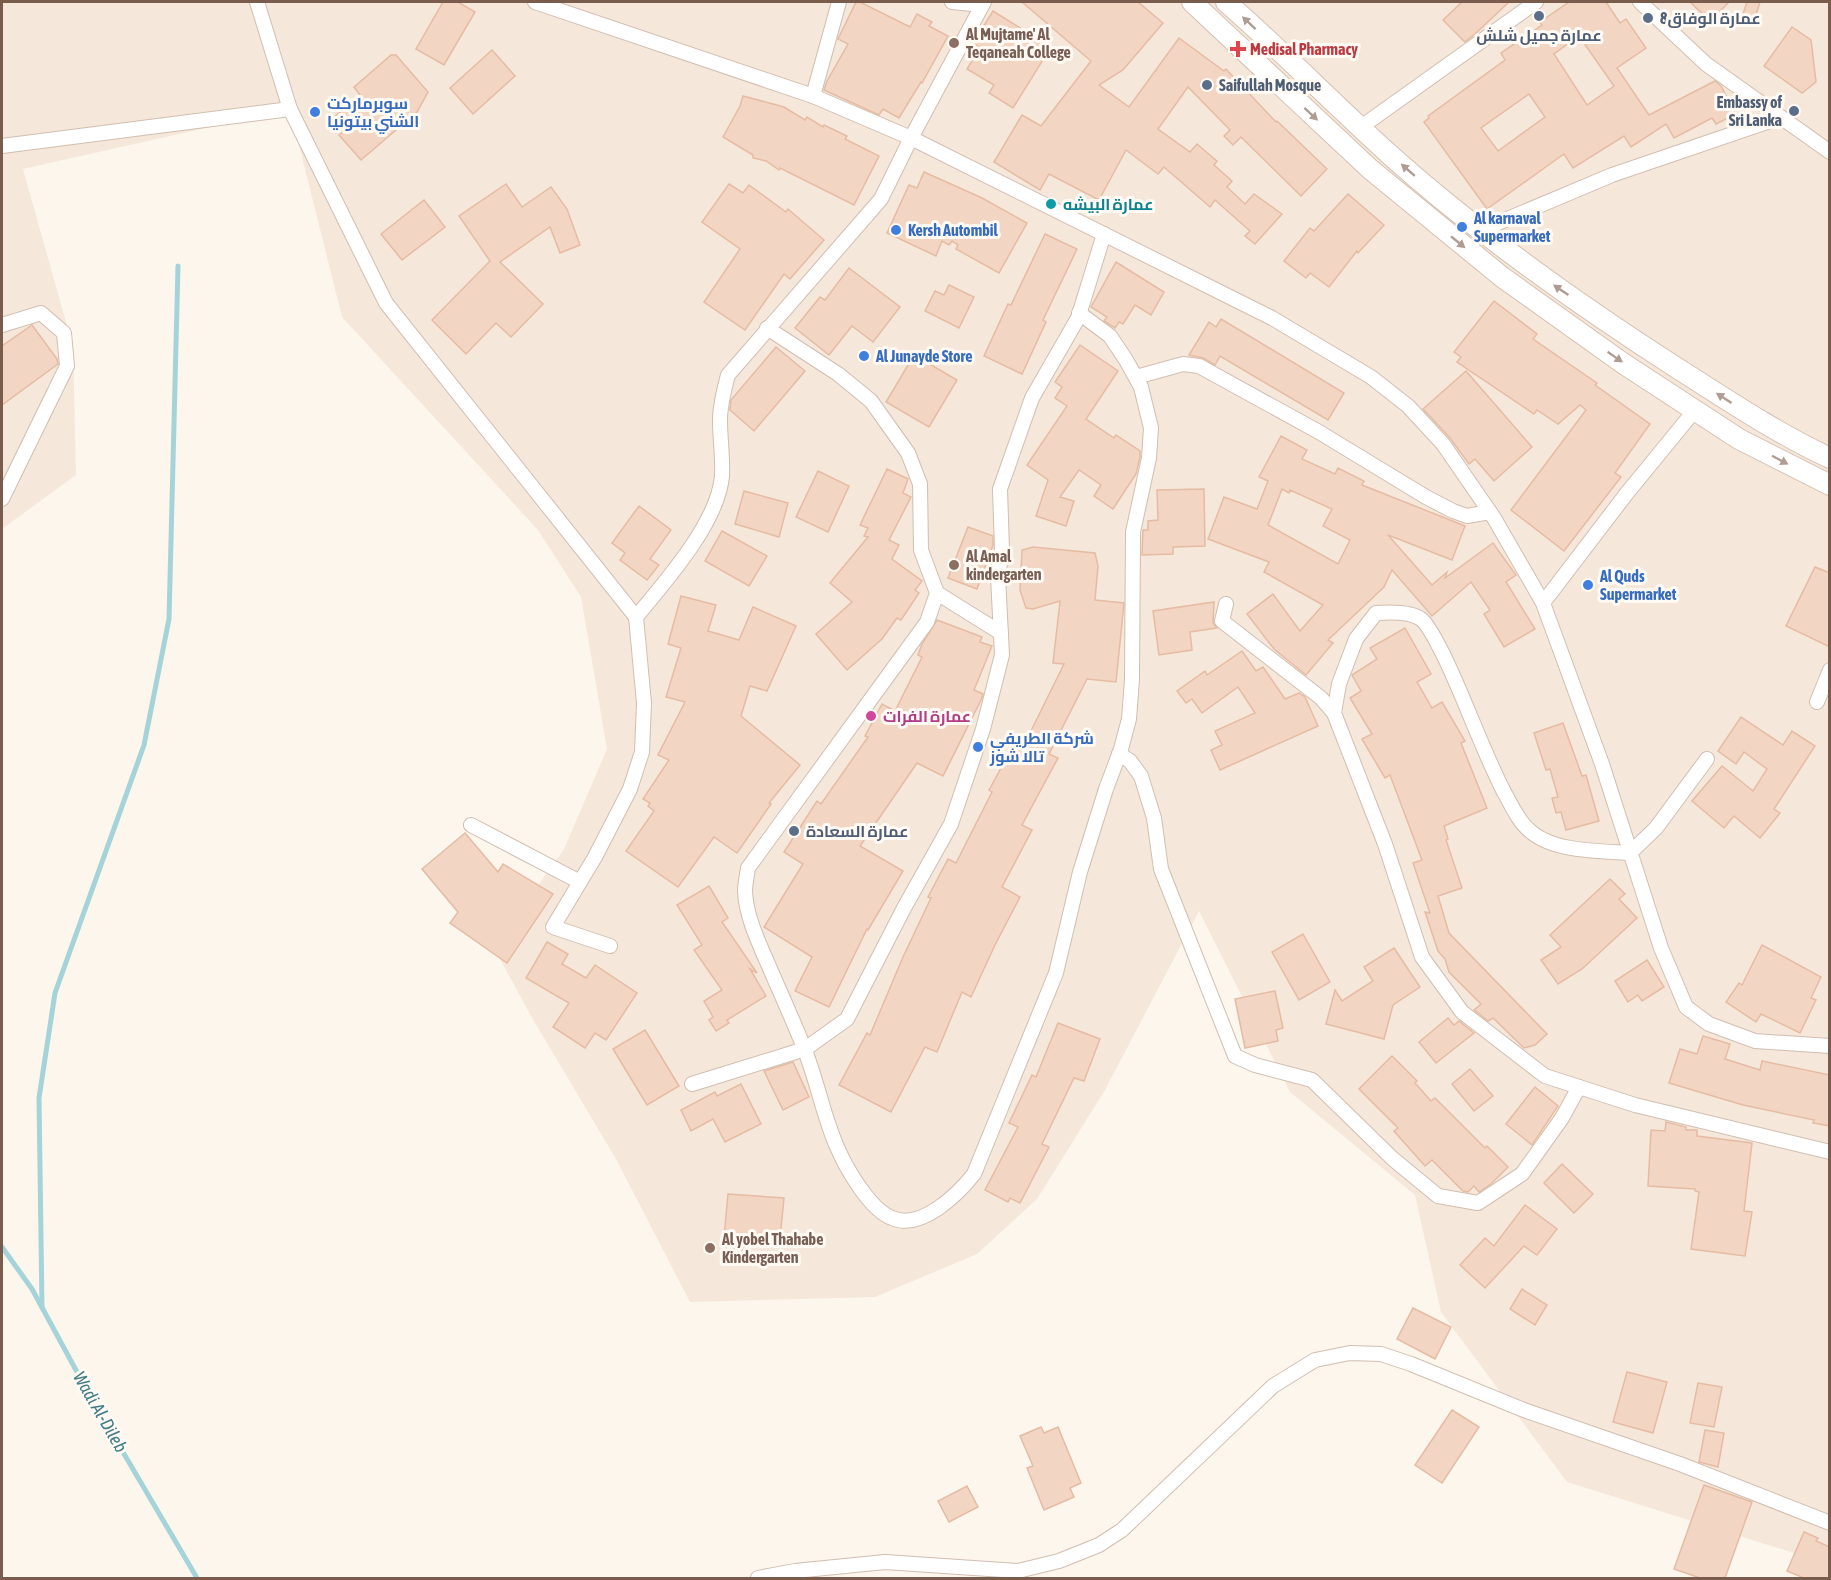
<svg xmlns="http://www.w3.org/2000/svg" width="1831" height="1580" font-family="'Asap Condensed',Cairo,sans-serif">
  <rect width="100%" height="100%" fill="#fdf6ec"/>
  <polygon fill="#f5e8da" points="2,2 1829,2 1829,1564 1567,1482 1441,1312 1415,1195 1290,1092 1199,911 1105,1090 1037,1199 977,1254 875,1297 690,1302 616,1159 531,1016 494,948 564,849 607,749 581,597 538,530 342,317 290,109 23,169 73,347 76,475 2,529"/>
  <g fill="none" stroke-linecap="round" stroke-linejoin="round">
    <g stroke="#a5d3da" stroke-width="5">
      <polyline points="2,1247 32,1289 90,1396 197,1578"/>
      <polyline points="42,1308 39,1098 55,993 144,745 169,619 178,266"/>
    </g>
  </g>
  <g fill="#f3d5c3" stroke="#e6bba3" stroke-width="1.5" fill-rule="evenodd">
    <polygon points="443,2 458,2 475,12 444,65 416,49"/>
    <polygon points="856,2 860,2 910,27 917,14 932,22 929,26 948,36 922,83 921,82 899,118 883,109 879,115 824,90 827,81 848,44 838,39"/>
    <polygon points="1022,2 1138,2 1163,23 1123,70 1099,85 1129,107 1179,38 1224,71 1226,69 1276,122 1277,121 1327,169 1301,196 1241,137 1233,145 1224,136 1230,130 1188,87 1158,129 1190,152 1197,144 1217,161 1214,165 1232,181 1227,187 1245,204 1254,194 1282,214 1255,244 1245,236 1250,231 1215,200 1210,207 1164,167 1158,174 1126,150 1099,200 1049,174 1040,190 994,162 1022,115 1041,126 1091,61"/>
    <polygon points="1462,2 1509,2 1475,34 1465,42 1443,20"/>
    <path d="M1569,2H1606L1620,23L1626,19L1646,48L1617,68L1649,115L1715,81L1721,86L1736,114L1716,124L1712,118L1674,138L1666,124L1631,147L1624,136L1573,168L1564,154L1487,209L1424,122L1429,118L1428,116L1505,60L1501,53L1542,25L1540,22ZM1579,36L1614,86L1587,105L1554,54ZM1529,94L1545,117L1498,151L1481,128Z"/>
    <polygon points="1690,2 1729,2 1710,21"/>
    <polygon points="1747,2 1760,2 1755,18 1743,14"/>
    <polygon points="993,11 1051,47 1013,108 989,93 994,85 967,69 980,48 973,43"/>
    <polygon points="1792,27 1811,40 1816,82 1802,93 1764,66"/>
    <polygon points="492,50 515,76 473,114 450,88"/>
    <polygon points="391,55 396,55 428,92 417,112 361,160 339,135 345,130 334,117 360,95 354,87"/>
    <polygon points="743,96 784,107 805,120 807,117 823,127 824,125 847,136 845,139 879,156 854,205 780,168 779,170 766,161 753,158 753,155 723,137 740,106"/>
    <polygon points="924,172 982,198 1027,223 999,273 956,249 958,245 952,241 949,245 942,241 936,256 887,233 909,185 917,188"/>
    <polygon points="506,184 522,207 551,187 567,209 580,245 560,253 550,227 500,262 543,304 511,337 496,323 466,354 432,320 490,261 459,216"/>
    <polygon points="729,184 743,193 749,185 786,212 788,209 824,240 790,279 784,274 745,330 704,302 740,249 702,222"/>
    <polygon points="1348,194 1384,225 1358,253 1357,251 1329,287 1310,273 1306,278 1284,261 1310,228 1314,231"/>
    <polygon points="424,200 445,227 402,260 381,234"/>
    <polygon points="1045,234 1077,249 1043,320 1046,322 1022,374 984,356 1008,304 1011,305"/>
    <polygon points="1116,262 1164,292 1151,315 1135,305 1123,324 1119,322 1115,328 1104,321 1107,317 1091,307"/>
    <polygon points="849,268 900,307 873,342 852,326 829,355 795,328 820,297 825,300"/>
    <polygon points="949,285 974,297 959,328 925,311 935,291 944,295"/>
    <polygon points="1494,301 1537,334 1533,339 1597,383 1595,385 1650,424 1615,473 1621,477 1564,551 1511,510 1586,410 1580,405 1558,424 1537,410 1534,414 1457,362 1461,357 1454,352"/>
    <polygon points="1221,319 1344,393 1328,420 1220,356 1215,365 1203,358 1189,355 1209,322 1216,327"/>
    <polygon points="32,325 57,359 58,364 2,405 2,346"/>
    <polygon points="1080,345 1118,371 1086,419 1114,438 1116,435 1140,451 1140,457 1136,474 1113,509 1094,496 1101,485 1079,470 1060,497 1074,501 1066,526 1036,516 1048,480 1027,465 1067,406 1055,398 1062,387 1055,382"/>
    <polygon points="776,347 805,371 754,431 730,410 731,400"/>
    <polygon points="914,355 957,380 929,427 886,402"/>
    <polygon points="1466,371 1532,447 1494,481 1475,459 1469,464 1450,438 1423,409"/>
    <path d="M1281,436L1307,450L1302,459L1335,474L1338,468L1364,481L1362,485L1465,526L1452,560L1388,535L1432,585L1447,572L1445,578L1493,543L1516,575L1506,582L1535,629L1504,647L1484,614L1490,610L1471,582L1432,616L1392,570L1384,587L1328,640L1333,643L1306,675L1274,649L1247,614L1273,594L1300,631L1323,605L1264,572L1269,562L1208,539L1224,497L1257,509L1268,481L1259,477ZM1282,489L1289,493L1290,490L1332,509L1323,526L1350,540L1338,564L1268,525Z"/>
    <polygon points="887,469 908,479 903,493 911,497 889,540 899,545 892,559 922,581 915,590 919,593 901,620 897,618 882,639 847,670 816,634 852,602 830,583 868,537 864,536 868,528 860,525"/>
    <polygon points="818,471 849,486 828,532 796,517"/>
    <polygon points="1204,489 1205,546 1173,547 1173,554 1142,555 1143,530 1148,530 1148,521 1158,520 1157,490"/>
    <polygon points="744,491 788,503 779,537 735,524"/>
    <polygon points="639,506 671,530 650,559 659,565 647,580 620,560 625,553 612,543"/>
    <polygon points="968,527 993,536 993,545 977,589 948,578"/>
    <polygon points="722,531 767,556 749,586 705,561"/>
    <polygon points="1033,547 1095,553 1098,566 1095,600 1124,603 1116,682 1087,679 1049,754 1058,758 1022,825 1032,830 1002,887 1020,897 995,945 971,997 962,992 937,1052 925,1047 891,1112 839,1085 867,1033 870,1035 903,957 931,898 928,897 948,859 956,863 992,792 989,790 1018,737 1026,741 1064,664 1053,663 1060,601 1033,609 1026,608 1020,590 1022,550"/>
    <polygon points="1815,567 1830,573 1830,647 1786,626"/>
    <polygon points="681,596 716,605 708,631 739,640 753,607 796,626 767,691 750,686 741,716 800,765 769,803 771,804 737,853 714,837 678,887 626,851 654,811 648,806 650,803 643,799 669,760 658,755 685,702 666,697 681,648 668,644"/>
    <polygon points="1214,602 1213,623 1217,628 1190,632 1192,650 1159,655 1153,611"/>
    <polygon points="937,620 982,637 980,642 992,646 974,690 983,694 981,700 943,776 917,763 860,846 903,871 868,930 867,929 829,1007 795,991 812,957 764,927 803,864 784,852 817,801 821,804 868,737 865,736 882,704 895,711 922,657 918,655 922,644"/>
    <polygon points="1405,628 1431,674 1417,682 1432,708 1442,702 1465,741 1461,743 1487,808 1444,826 1448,839 1446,840 1462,888 1438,896 1449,933 1547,1034 1535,1045 1524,1048 1493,1018 1488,1021 1474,1010 1481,1004 1449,972 1445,959 1438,951 1425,912 1430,913 1413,863 1422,860 1390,775 1385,778 1362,739 1372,734 1350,698 1361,691 1352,675 1377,659 1370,648"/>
    <polygon points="1242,651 1256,671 1263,667 1285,699 1299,693 1305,697 1318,726 1220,770 1211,750 1222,745 1215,731 1255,713 1238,687 1202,713 1192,699 1186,703 1177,691 1205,671 1207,675"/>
    <polygon points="1741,717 1783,745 1792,731 1815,746 1774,809 1780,813 1760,838 1734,816 1724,828 1692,801 1722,766 1753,791 1767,769 1744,752 1736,764 1718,751"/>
    <polygon points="1563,723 1582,776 1586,775 1599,821 1566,830 1561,812 1556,813 1552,798 1558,797 1550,769 1546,770 1534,733"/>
    <polygon points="465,833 498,872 503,864 553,894 507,963 450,923 458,912 422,869"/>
    <polygon points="1610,879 1625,894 1619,899 1637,918 1582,969 1558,984 1541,960 1561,947 1550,935"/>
    <polygon points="709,886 728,918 722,922 757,973 750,969 766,996 727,1020 729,1023 716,1031 709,1020 713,1017 704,1001 722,990 694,950 702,945 677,905"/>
    <polygon points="1303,934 1330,982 1299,1000 1272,952"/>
    <polygon points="547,942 568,954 562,964 586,978 595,965 637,993 606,1040 595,1033 585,1048 553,1027 569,1003 526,978"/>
    <polygon points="1762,945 1821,977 1811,998 1816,1000 1800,1033 1761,1014 1756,1022 1726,1002 1739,983 1742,985"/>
    <polygon points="1394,948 1420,987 1393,1005 1384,1039 1326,1024 1335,990 1342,1001 1373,981 1364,967"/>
    <polygon points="1647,960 1664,987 1642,1001 1638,995 1628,1002 1615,981"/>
    <polygon points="1275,991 1283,1028 1276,1030 1278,1041 1245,1048 1235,999"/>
    <polygon points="1448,1018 1454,1025 1459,1021 1474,1033 1436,1063 1419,1042"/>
    <polygon points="1058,1023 1100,1039 1084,1081 1074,1078 1042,1144 1049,1147 1020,1203 1010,1198 1008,1202 985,1190 1018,1127 1009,1123 1032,1075 1036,1077"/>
    <polygon points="645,1030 679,1086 647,1105 613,1049"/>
    <polygon points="1703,1036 1730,1044 1725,1059 1760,1070 1762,1061 1830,1075 1830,1126 1813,1123 1814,1120 1743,1105 1669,1083 1680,1049 1697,1054"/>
    <polygon points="1392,1056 1417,1081 1415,1083 1431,1101 1435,1098 1485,1148 1487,1146 1508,1167 1491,1184 1479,1192 1474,1186 1468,1192 1463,1191 1432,1160 1425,1166 1394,1131 1398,1128 1359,1089"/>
    <polygon points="793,1062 809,1097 783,1110 764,1071"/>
    <polygon points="1470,1069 1493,1096 1474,1111 1452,1084"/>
    <polygon points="741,1084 761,1124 725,1142 713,1119 691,1131 681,1110 715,1092 717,1096"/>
    <polygon points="1535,1087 1558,1106 1532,1145 1506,1124"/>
    <polygon points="1666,1122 1686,1127 1686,1130 1697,1130 1697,1136 1752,1143 1744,1211 1752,1212 1745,1256 1691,1249 1699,1192 1695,1191 1695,1189 1648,1186 1651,1130 1665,1131"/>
    <polygon points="1562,1164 1593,1194 1574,1213 1544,1183"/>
    <polygon points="728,1194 784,1198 780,1239 746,1236 745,1250 723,1248"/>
    <polygon points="1525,1205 1557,1229 1537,1255 1524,1246 1485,1288 1460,1265 1485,1238 1494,1246"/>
    <polygon points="1522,1289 1547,1305 1535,1325 1510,1309"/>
    <polygon points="1413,1308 1451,1327 1435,1359 1397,1339"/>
    <polygon points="1627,1372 1667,1382 1653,1433 1613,1422"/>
    <polygon points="1698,1383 1722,1387 1714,1427 1690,1423"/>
    <polygon points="1452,1410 1479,1427 1442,1483 1415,1465"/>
    <polygon points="1041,1427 1044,1433 1058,1427 1081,1483 1070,1488 1074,1497 1044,1510 1027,1468 1033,1466 1020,1436"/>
    <polygon points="1705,1430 1724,1433 1718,1467 1699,1462"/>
    <polygon points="1704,1485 1752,1502 1725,1578 1700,1578 1674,1569"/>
    <polygon points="967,1486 978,1507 949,1522 938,1501"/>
    <polygon points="1804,1532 1818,1538 1816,1541 1830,1547 1830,1578 1804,1578 1787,1571"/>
  </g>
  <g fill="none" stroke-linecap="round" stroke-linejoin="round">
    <g stroke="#d1beb0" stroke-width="16">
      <g id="street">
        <polyline points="257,2 290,109 386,303 636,617"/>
        <polyline points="535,2 813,96 839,2"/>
        <polyline points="952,2 982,5"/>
        <polyline points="1640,2 1706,64 1830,152"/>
        <polyline points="813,96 911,138 1272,318 1371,377 1408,406 1443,444 1494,518 1543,603 1602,764 1661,948 1686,1007 1709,1024 1755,1041 1830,1046"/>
        <polyline points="1361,127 1536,2"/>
        <polyline points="2,146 290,109"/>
        <polyline points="1479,231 1612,175 1779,118"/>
        <polyline points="2,325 41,313 64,333 67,366 2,499"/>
        <path d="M767,328L838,374L871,401L908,453L920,484L921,550L937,593L927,622L748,868C747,875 745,884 745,891C746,916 758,941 768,964C780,992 793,1020 804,1048C817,1080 823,1115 837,1147C846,1168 870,1210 892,1218C921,1231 958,1194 974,1174L1056,973L1080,872L1106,789L1121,749L1129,719L1132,679L1133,532L1149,458L1151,428L1141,387L1126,360L1110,336L1079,313"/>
        <polyline points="1136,377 1183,364 1199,366 1319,432 1426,497 1453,511 1467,516 1490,512"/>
        <polyline points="937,593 1001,633"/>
        <polyline points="1543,603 1627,493 1695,410"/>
        <polyline points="1226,604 1222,621 1321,698 1334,713"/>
        <polyline points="1817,702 1830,670"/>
        <polyline points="1119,754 1130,761 1141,776 1154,818 1161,869 1235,1056 1255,1065 1312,1080 1393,1159 1438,1196 1478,1203 1522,1174 1562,1118 1579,1087"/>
        <path d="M1707,759L1656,828L1630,853C1599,851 1552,852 1529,830C1518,821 1511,804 1504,792C1481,747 1465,699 1443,654C1438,645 1429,625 1421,619C1410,611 1389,612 1376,613L1356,639L1339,684L1334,713L1385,844L1422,957L1462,1012L1545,1076L1635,1105L1830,1152"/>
        <polyline points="471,825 580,882"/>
        <path d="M610,946L553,927L595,857L630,789L642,752L644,703L636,617C665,582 718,523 722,476C723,457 720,439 720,420C720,405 724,390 728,375L881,199L911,138L984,2"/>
        <polyline points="692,1084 805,1049 847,1019 904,908 951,824 983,729 1002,655 998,577 1002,550 1000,489 1032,398 1078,318 1104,234"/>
        <polyline points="758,1578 795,1571 885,1562 1018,1571 1059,1561 1099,1545 1122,1530 1273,1386 1315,1360 1350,1353 1381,1354 1411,1364 1524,1410 1680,1464 1830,1523"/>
      </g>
    </g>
    <g stroke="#d6c0b0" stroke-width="22">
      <g id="secondary">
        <polyline points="1192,2 1370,169 1502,277 1624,364 1739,439 1830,485"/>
        <path d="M1226,2C1282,51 1334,104 1389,154C1478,234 1576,303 1677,368C1726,399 1776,433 1830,458"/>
      </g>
    </g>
    <use href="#street" stroke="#fff" stroke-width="14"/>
    <use href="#secondary" stroke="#fff" stroke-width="20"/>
  </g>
  <defs><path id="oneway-solid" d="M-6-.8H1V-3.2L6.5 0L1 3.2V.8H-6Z" transform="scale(1.5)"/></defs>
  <g fill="#af9d94">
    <use href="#oneway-solid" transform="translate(1249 23) rotate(-137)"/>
    <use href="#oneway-solid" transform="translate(1311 114) rotate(43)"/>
    <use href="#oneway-solid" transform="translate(1408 170) rotate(-139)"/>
    <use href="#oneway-solid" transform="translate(1458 242) rotate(39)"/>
    <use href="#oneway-solid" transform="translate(1561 290) rotate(-146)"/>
    <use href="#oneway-solid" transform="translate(1615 357) rotate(35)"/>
    <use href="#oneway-solid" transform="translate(1724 398) rotate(-147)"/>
    <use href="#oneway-solid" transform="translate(1780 460) rotate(28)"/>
  </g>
  <g fill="#5c6f8a" stroke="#fffaf3" stroke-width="2">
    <circle cx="1539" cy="16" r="6"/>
    <circle cx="1648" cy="18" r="6"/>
    <circle cx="1207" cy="85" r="6"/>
    <circle cx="1794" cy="111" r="6"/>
    <circle cx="794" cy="831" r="6"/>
  </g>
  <g fill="#8d6e63" stroke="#fffaf3" stroke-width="2">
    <circle cx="954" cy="43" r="6"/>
    <circle cx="954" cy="565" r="6"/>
    <circle cx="710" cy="1248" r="6"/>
  </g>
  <path fill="#e0444e" stroke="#fffaf3" stroke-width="2" d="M1235 40h6v6h6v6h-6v6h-6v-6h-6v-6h6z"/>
  <g fill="#3f7fe0" stroke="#fffaf3" stroke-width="2">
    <circle cx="315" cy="112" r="6"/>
    <circle cx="1462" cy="227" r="6"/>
    <circle cx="896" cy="230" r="6"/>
    <circle cx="864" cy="356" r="6"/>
    <circle cx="1588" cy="585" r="6"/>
    <circle cx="978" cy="747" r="6"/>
  </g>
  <circle fill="#0f9aa8" stroke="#fffaf3" stroke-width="2" cx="1051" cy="204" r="6"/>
  <circle fill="#d1479c" stroke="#fffaf3" stroke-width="2" cx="871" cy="716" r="6"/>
  <g text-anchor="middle" stroke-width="6" stroke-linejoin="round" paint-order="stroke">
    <g font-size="16" font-weight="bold" fill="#4e5e75" stroke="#fffaf3" text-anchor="start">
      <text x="1660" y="24">عمارة الوفاق8</text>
      <text x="1539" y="41" text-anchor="middle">عمارة جميل شلش</text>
      <text x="1219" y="91">Saifullah Mosque</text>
      <text x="1782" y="108" text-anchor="end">Embassy of<tspan x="1782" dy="18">Sri Lanka</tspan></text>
      <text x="806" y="837">عمارة السعادة</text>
    </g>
    <g font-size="16" font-weight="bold" fill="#785e54" stroke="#fffaf3" text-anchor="start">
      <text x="966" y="40">Al Mujtame' Al<tspan x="966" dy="18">Teqaneah College</tspan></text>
      <text x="966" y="562">Al Amal<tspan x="966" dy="18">kindergarten</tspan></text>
      <text x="722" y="1245">Al yobel Thahabe<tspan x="722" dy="18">Kindergarten</tspan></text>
    </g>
    <g font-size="16" font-weight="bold" fill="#be3a42" stroke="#fffaf3" text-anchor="start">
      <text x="1250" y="55">Medisal Pharmacy</text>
    </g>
    <g font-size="16" font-weight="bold" fill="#366cbe" stroke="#fffaf3" text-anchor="start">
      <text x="327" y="109">سوبرماركت<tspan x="327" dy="18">الشني بيتونيا</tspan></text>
      <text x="1474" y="224">Al karnaval<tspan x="1474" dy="18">Supermarket</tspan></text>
      <text x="908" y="236">Kersh Autombil</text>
      <text x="876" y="362">Al Junayde Store</text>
      <text x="1600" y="582">Al Quds<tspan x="1600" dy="18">Supermarket</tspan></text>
      <text x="990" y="744">شركة الطريفي<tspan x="990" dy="18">تالا شوز</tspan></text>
    </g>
    <g font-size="16" font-weight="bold" fill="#0d838f" stroke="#fffaf3" text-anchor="start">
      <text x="1063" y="210">عمارة البيشه</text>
    </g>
    <g font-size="16" font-weight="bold" fill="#b23c85" stroke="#fffaf3" text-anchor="start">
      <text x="883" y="722">عمارة الفرات</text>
    </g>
    <g font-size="18" font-style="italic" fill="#437c86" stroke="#fffaf3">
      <text transform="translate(100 1412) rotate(60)" y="6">Wadi Al-Dileb</text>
    </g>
  </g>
  <rect width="1831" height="1580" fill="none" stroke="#7a5c4d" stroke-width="6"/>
</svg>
